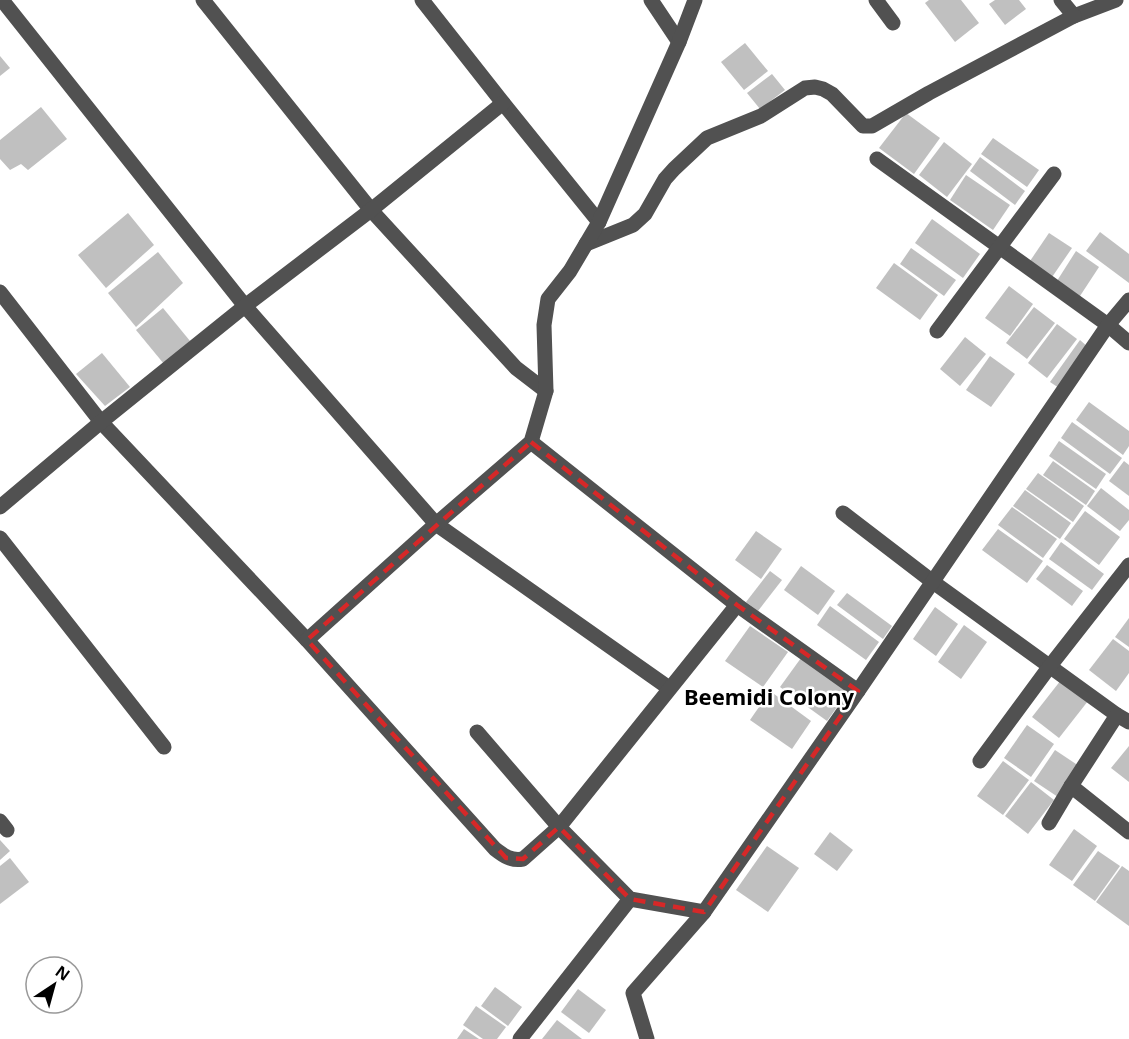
<svg xmlns="http://www.w3.org/2000/svg" width="1129" height="1039" font-family="'Noto Sans',sans-serif">
  <rect width="100%" height="100%" fill="#fff"/>
  <g fill="#c0c0c0">
    <polygon points="929,0 961,0 979,23 955,42 925,3"/>
    <polygon points="995,0 1019,0 1026,9 1005,25 989,4"/>
    <polygon points="745,43 768,71 744,90 721,62"/>
    <polygon points="0,56 10,68 0,76"/>
    <polygon points="772,74 785,90 760,109 747,93"/>
    <polygon points="41,107 67,139 28,170 21,164 10,170 0,159 0,140"/>
    <polygon points="906,113 940,138 914,174 879,148"/>
    <polygon points="993,138 1039,170 1027,187 981,154"/>
    <polygon points="944,142 972,164 947,197 919,175"/>
    <polygon points="980,157 1025,191 1015,205 970,171"/>
    <polygon points="966,175 1010,205 993,230 950,200"/>
    <polygon points="128,213 154,245 106,288 78,255"/>
    <polygon points="932,219 980,254 963,278 915,243"/>
    <polygon points="1100,232 1129,254 1129,283 1086,251"/>
    <polygon points="1049,233 1072,248 1050,280 1028,264"/>
    <polygon points="911,248 956,280 944,296 900,264"/>
    <polygon points="1076,251 1099,267 1078,299 1055,284"/>
    <polygon points="158,252 183,283 136,327 108,293"/>
    <polygon points="894,263 938,295 920,320 876,288"/>
    <polygon points="1009,286 1033,304 1010,336 985,318"/>
    <polygon points="1034,307 1055,323 1027,359 1006,343"/>
    <polygon points="163,308 190,341 164,364 136,330"/>
    <polygon points="1057,324 1077,339 1047,378 1028,363"/>
    <polygon points="965,337 986,354 960,386 940,369"/>
    <polygon points="1080,340 1089,348 1059,388 1050,382"/>
    <polygon points="102,353 130,387 105,406 76,374"/>
    <polygon points="990,356 1015,374 991,407 966,390"/>
    <polygon points="1089,402 1129,431 1129,446 1123,455 1076,420"/>
    <polygon points="1072,422 1122,458 1110,474 1061,438"/>
    <polygon points="1059,441 1106,474 1096,489 1049,456"/>
    <polygon points="1053,461 1095,491 1086,505 1043,475"/>
    <polygon points="1124,461 1129,465 1129,496 1109,481"/>
    <polygon points="1038,473 1084,506 1073,522 1026,489"/>
    <polygon points="1101,488 1129,510 1129,520 1120,531 1087,506"/>
    <polygon points="1025,490 1071,523 1060,539 1013,506"/>
    <polygon points="1012,507 1057,539 1043,558 998,525"/>
    <polygon points="1085,511 1120,537 1099,565 1064,539"/>
    <polygon points="998,529 1043,561 1027,583 982,550"/>
    <polygon points="756,531 782,549 761,579 735,560"/>
    <polygon points="1061,542 1104,574 1092,590 1049,559"/>
    <polygon points="1047,565 1083,591 1072,606 1036,579"/>
    <polygon points="801,566 835,591 818,615 784,590"/>
    <polygon points="770,571 782,580 758,611 746,602"/>
    <polygon points="847,593 892,626 883,639 837,605"/>
    <polygon points="830,606 879,642 866,660 817,625"/>
    <polygon points="935,607 958,624 936,656 913,639"/>
    <polygon points="1129,618 1129,647 1115,637"/>
    <polygon points="964,625 987,642 961,679 938,662"/>
    <polygon points="750,626 788,652 763,687 725,661"/>
    <polygon points="1113,639 1129,651 1129,673 1116,691 1089,670"/>
    <polygon points="801,658 848,692 827,721 780,687"/>
    <polygon points="1061,680 1088,701 1059,738 1032,717"/>
    <polygon points="770,691 811,721 792,749 750,720"/>
    <polygon points="1027,725 1054,744 1031,777 1004,758"/>
    <polygon points="1129,746 1129,782 1111,768"/>
    <polygon points="1055,750 1079,766 1058,797 1034,781"/>
    <polygon points="1003,761 1029,780 1003,815 977,796"/>
    <polygon points="1031,782 1054,800 1028,834 1005,816"/>
    <polygon points="1074,829 1097,846 1072,881 1049,865"/>
    <polygon points="830,832 853,850 837,871 814,854"/>
    <polygon points="0,840 10,851 0,860"/>
    <polygon points="767,846 799,868 768,912 736,890"/>
    <polygon points="1098,851 1120,866 1095,901 1073,885"/>
    <polygon points="10,858 29,882 0,904 0,866"/>
    <polygon points="1122,866 1129,871 1129,926 1096,902"/>
    <polygon points="495,987 522,1007 508,1026 481,1006"/>
    <polygon points="578,989 606,1010 589,1033 561,1012"/>
    <polygon points="476,1006 506,1027 497,1039 483,1039 463,1025"/>
    <polygon points="557,1020 582,1039 542,1039"/>
    <polygon points="464,1029 479,1039 457,1039"/>
  </g>
  <g fill="none" stroke-linecap="round" stroke-linejoin="round">
    <g stroke="#515151" stroke-width="15">
      <polyline points="2,0 245,306 436,524 669,688"/>
      <polyline points="203,0 371,210 516,368 546,391"/>
      <polyline points="422,0 503,103 599,222"/>
      <polyline points="651,0 679,42"/>
      <polyline points="876,0 893,23"/>
      <polyline points="1061,0 1074,16 1116,0"/>
      <polyline points="877,159 1108,325 1129,343"/>
      <polyline points="586,244 633,225 645,214 665,179 674,169 707,138 761,116 805,88 815,87 823,89 832,94 863,126 872,126 929,93 1074,16"/>
      <path d="M0,292L101,422L307,640L495,849C504,856 511,861 523,859L559,827L737,605"/>
      <polyline points="937,331 1054,174"/>
      <polyline points="531,442 737,605 858,691"/>
      <polyline points="0,507 101,422 245,306 371,210 503,103"/>
      <polyline points="843,513 933,582 1117,715 1129,722"/>
      <polyline points="0,538 164,747"/>
      <polyline points="307,640 436,524 531,442 546,391 544,325 548,299 570,271 599,222 679,42 695,0"/>
      <polyline points="477,732 559,827 630,899 704,912"/>
      <polyline points="980,761 1050,666 1129,565"/>
      <polyline points="1071,786 1129,832"/>
      <polyline points="0,821 7,830"/>
      <polyline points="1049,823 1071,786 1117,715"/>
      <polyline points="520,1039 630,899"/>
      <polyline points="647,1039 633,993 704,912 858,691 1108,325 1129,300"/>
    </g>
  </g>
  <path fill="none" stroke="#d62828" stroke-width="4.5" stroke-dasharray="12 8" stroke-linejoin="round" d="M531,442L737,605L858,691L704,912L630,899L559,827L523,859L506,858L307,640Z"/>
  <g text-anchor="middle" stroke-width="5" stroke-linejoin="round" paint-order="stroke">
    <g font-size="22" font-weight="bold" fill="#000" stroke="#fff">
      <text x="769" y="705">Beemidi Colony</text>
    </g>
  </g>
  <g transform="translate(54 985) rotate(36)"><circle r="28" fill="#ffffff" stroke="#999999" stroke-width="1.5"/>
  <path d="M0-4.5L10 22L0 15L-10 22Z" fill="#000000"/>
  <text y="-9" font-size="16" font-weight="bold" text-anchor="middle" fill="#000000">N</text>
  </g>
</svg>
